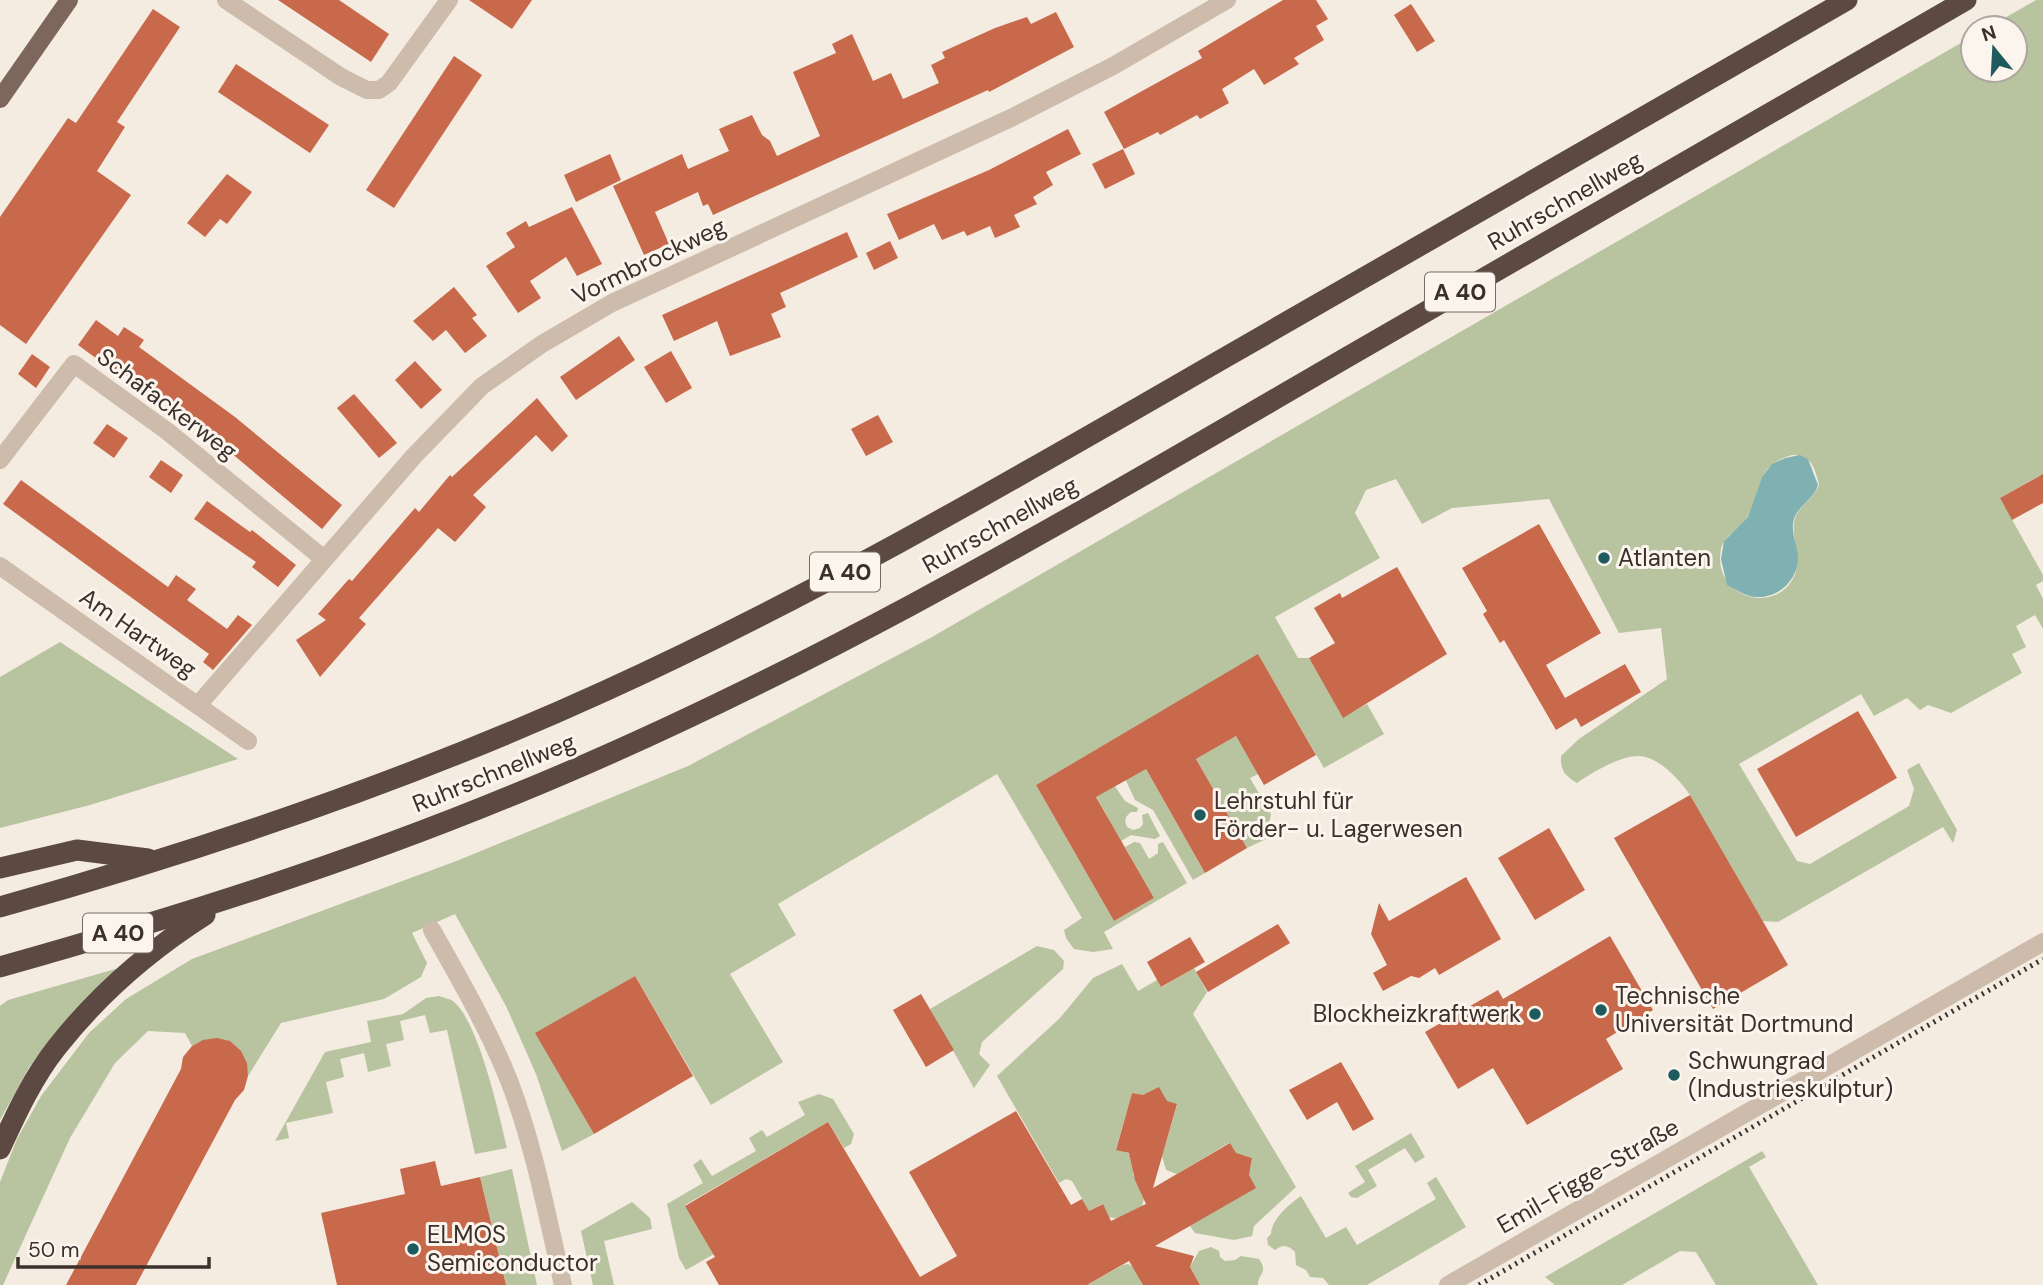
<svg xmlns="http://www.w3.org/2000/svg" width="2043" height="1285" font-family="'DM Sans',sans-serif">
  <rect width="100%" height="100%" fill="#f4ebe1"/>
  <g fill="#b8c4a0" fill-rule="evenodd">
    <path d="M2036,0H2043V483L2039,476L2000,498L2043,575V581L2036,585L2043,599V629L2035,615L2016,626L2026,647L2012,654L2022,673L1951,713L1928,705L1920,710L1907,698L1874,716L1861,694L1739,764L1797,861L1810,864L1909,806L1914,789L1907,770L1919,763L1957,830L1953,843L1943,827L1778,922L1762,921L1690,795C1680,780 1658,756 1638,756C1620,756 1591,773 1577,783C1565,776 1560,770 1561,756L1579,739L1667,679L1661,628L1619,633L1549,499L1452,508L1422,524L1396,479L1366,490L1355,513L1380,558L1275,617L1298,658H1309L1343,717L1367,704L1384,734L1324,768L1258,655L1036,785L1114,921L1154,898L1125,847L1134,842L1140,843L1149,859L1158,853V844L1163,842L1187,883L1104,932L1113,949L1093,952L1074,949L1066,938L1064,930L1082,918L997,774L778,904L796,935L730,974L783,1062L711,1105L635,976L536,1033L594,1134L562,1151L536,1074L506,1006L455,914L412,933L427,963L421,977L384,999L281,1023L248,1076C244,1044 221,1029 192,1046L185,1033L148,1031L115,1063L70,1138L3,1285H0V1182L17,1139L41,1096L89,1033L126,999L192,959L459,860L688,766L932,637L1973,36V70H2015V28H1987ZM1792,455C1812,454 1815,469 1819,485C1812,503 1796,505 1794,524C1792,544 1804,563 1791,582C1769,614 1712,595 1721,549C1725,533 1744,527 1750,512C1761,485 1759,464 1792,455Z"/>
    <polygon points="60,642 238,759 90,805 0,828 0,677"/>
    <polygon points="1236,736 1258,774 1250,778 1271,814 1266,839 1247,848 1196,759"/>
    <polygon points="1158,752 1147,771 1205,873 1193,880 1153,810 1135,800 1122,772"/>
    <path d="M1110,779L1125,801L1138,808L1137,812H1131C1125,817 1124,820 1127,827L1133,830L1140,828L1143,824L1142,815L1148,813L1160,836L1155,839L1131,835L1121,841L1092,789Z"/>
    <polygon points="1037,946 1054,950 1064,961 1063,969 982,1042 979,1054 990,1065 974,1088 930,1009"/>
    <polygon points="136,963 46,1045 30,1066 0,1120 0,1006 8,1000"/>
    <polygon points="1122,964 1138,991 1157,980 1162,987 1194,968 1207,992 1193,1014 1296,1187 1254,1226 1252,1236 1234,1240 1195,1233 1190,1226 1250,1169 1252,1158 1243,1155 1238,1157 1229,1143 1177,1174 1166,1170 1162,1156 1177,1105 1132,1093 1116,1149 1133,1155 1133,1174 1144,1198 1141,1211 1129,1212 1123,1220 1109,1217 1102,1204 1089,1211 1072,1181 1066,1179 1059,1183 997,1076 1060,1018 1093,978"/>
    <path d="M439,996C444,998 451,999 454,1002C479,1023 499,1115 507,1148L475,1154L447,1030L430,1033L425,1015L400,1021L404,1040L386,1044L391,1066L368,1072L364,1053L340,1059L344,1077L326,1082L333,1113L286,1123L289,1138L275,1141L325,1052L371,1042L367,1021L403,1014L426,998Z"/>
    <polygon points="819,1094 833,1099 854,1134 851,1144 844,1148 828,1122 685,1205 714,1254 686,1270 679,1258 667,1204 703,1183 693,1165 701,1159 712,1176 756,1151 749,1138 762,1130 767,1137 805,1115 798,1102"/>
    <polygon points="1411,1133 1425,1157 1415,1163 1405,1148 1368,1170 1377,1186 1357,1198 1351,1197 1348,1193 1365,1182 1355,1166"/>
    <polygon points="1762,1151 1766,1157 1749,1167 1818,1285 1716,1285 1696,1252 1680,1251 1622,1285 1555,1285 1545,1277"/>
    <polygon points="512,1169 537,1285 506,1285 480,1177"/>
    <path d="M1436,1177L1466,1227L1367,1285H1329L1323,1278L1310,1277L1306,1270L1296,1265L1295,1252C1288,1245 1283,1244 1275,1250L1268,1245L1267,1238L1271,1234C1272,1219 1288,1205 1301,1196L1326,1238L1346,1227L1357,1245L1436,1199L1427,1183Z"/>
    <polygon points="632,1202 650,1218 652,1229 604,1241 614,1285 593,1285 581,1231"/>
    <path d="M1211,1247L1219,1251L1220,1257L1225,1261L1235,1260L1241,1256L1259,1259C1269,1274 1258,1272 1258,1285H1200L1190,1267L1199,1251Z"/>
    <polygon points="1128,1264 1133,1267 1143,1285 1087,1285 1123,1265"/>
  </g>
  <path fill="#7fb0b2" d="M1800,455L1808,459L1818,485C1813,502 1795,506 1793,524C1792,535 1797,545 1798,556C1799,579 1779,598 1757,597C1746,597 1737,590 1727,585L1721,559L1724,541L1748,517L1762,477L1772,464L1785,458Z"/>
  <g fill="#c8694b">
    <polygon points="278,0 339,0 389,34 371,62"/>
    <polygon points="469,0 532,0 512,29"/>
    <polygon points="1283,0 1316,0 1328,19 1316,26 1324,40 1294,58 1299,64 1264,85 1254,69 1222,89 1229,103 1200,119 1197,115 1160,135 1158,132 1124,149 1104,112 1202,58 1198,51"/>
    <polygon points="1411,4 1435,41 1417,52 1394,15"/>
    <polygon points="153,9 180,27 117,122 125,127 97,171 131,195 26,344 0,325 0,217 68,118 76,123"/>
    <polygon points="1056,12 1074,47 989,92 988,90 713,215 708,204 703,206 698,192 655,212 669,244 644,255 613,186 682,154 688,169 729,151 719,129 752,115 762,135 770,141 777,156 820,136 793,72 836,53 832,44 852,34 873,81 891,73 903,99 939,83 931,65 945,58 942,52 995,28 1027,17 1031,24"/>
    <polygon points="454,56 482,75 394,208 366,190"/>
    <polygon points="236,64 329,125 310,153 218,92"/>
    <polygon points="1068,129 1081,154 1046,172 1053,185 1033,197 1037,204 1014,215 1020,227 995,238 990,226 967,236 964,231 942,240 934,224 899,240 887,214 989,170"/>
    <polygon points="1123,149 1135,174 1105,189 1092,164"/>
    <polygon points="610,154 621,180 576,202 564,175"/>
    <polygon points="227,174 252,192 227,224 220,219 205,237 187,223"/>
    <polygon points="572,207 602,264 577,276 566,257 530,281 541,298 518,313 486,266 515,247 506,233 526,221 529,227"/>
    <polygon points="847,232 858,257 780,293 786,307 771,314 781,337 730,356 717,321 674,341 662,315"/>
    <polygon points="890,241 898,258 874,270 866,253"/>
    <polygon points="454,287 477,315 472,318 487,336 465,353 446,330 433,341 413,321"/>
    <polygon points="96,320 118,336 124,327 144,340 139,347 235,417 342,505 322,529 200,427 121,372 119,375 78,345"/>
    <polygon points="619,336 635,360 576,400 560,377"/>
    <polygon points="671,351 692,388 666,403 644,367"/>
    <polygon points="32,354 50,367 36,388 18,374"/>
    <polygon points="415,361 442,390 421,409 395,380"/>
    <polygon points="354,394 397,443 379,458 337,408"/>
    <polygon points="537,398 568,436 552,452 536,435 473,495 486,507 455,542 438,528 359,618 366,624 320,677 296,640 326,620 318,614 349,579 352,581 415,508 419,512 450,475 452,477"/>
    <polygon points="878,415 893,442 866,456 851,429"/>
    <polygon points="107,424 128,438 114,458 93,443"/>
    <polygon points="161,460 183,475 171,493 149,477"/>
    <polygon points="2043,474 2043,503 2012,520 2000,498"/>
    <polygon points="21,480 168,587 176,575 196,589 187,600 227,629 238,615 252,625 213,670 203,662 209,654 3,504"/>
    <polygon points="207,501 250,532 252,530 296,565 278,587 252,567 256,562 194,519"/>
    <polygon points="1539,524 1601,633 1546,665 1565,698 1625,664 1641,692 1581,727 1576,718 1556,730 1504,640 1500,643 1483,614 1487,611 1462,568"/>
    <polygon points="1397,567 1447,654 1343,718 1309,658 1335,643 1314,608 1340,593 1342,598"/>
    <polygon points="1258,654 1316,755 1264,785 1236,736 1196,759 1247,848 1205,873 1146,769 1096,797 1154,898 1114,921 1036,785"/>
    <polygon points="1858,711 1897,778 1796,837 1757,769"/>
    <polygon points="1690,795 1788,965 1713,1009 1614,838"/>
    <polygon points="1549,828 1585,890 1535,920 1498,858"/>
    <polygon points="1466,877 1501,939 1439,975 1435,968 1419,978 1411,976 1383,991 1373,973 1387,965 1371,934 1379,903 1389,921"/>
    <polygon points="1278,924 1290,943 1208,992 1196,972"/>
    <polygon points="1610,936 1653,1010 1606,1039 1623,1069 1527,1125 1493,1068 1458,1089 1425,1032 1498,990 1503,999"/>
    <polygon points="1190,937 1205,962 1161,987 1147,962"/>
    <polygon points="635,976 693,1076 594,1134 535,1033"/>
    <polygon points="921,994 954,1050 926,1067 893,1010"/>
    <polygon points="217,1038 230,1041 241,1051 247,1063 248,1076 244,1090 235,1100 136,1285 66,1285 181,1069 183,1057 192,1046 203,1040"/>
    <polygon points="1341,1062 1374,1119 1353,1131 1337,1102 1307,1120 1289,1090"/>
    <polygon points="1159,1087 1167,1101 1177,1104 1153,1188 1230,1143 1236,1153 1252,1158 1249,1175 1256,1188 1155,1246 1194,1256 1190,1267 1200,1285 1143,1285 1129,1261 1087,1285 719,1285 706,1262 715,1257 685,1206 828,1122 920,1277 957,1256 909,1172 1016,1111 1071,1205 1082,1199 1089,1211 1103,1204 1111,1221 1146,1204 1135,1180 1129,1153 1116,1150 1132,1093 1143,1095"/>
    <polygon points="435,1161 441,1186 480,1177 506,1285 337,1285 321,1213 405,1194 400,1169"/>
  </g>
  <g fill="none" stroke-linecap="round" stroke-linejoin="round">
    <g stroke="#cdbbac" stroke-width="18">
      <polyline points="226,0 341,77 367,90 379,90 389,83 449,0"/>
      <polyline points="0,460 74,364 167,431 324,559"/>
      <polyline points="0,566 248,741"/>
      <polyline points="198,705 414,456 482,386 542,344 612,303 1013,117 1113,66 1227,0"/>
      <path d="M432,930C459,978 487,1026 508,1078C534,1144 547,1215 563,1285"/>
      <polyline points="1448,1285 2043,942"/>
    </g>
    <polyline stroke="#7d675c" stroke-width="18" points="0,99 69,0"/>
    <g stroke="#5c4a42" stroke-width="21">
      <polyline points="0,868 77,850 148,859"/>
      <path d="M0,907C207,849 410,780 605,691C820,593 1023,474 1226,357C1433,238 1640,119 1847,0"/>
      <path d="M0,967C174,918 346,864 513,795C803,677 1074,516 1344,359C1551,238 1759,120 1966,0"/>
      <path d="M0,1149C16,1114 33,1077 57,1047C98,995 150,950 205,915"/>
    </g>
    <polyline stroke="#3b302b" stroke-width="5" stroke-dasharray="2 5" stroke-linecap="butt" points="1479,1285 2043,959"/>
  </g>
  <g fill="#1f5a5e" stroke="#fbf5ee" stroke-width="2.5">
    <circle cx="1604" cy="558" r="7"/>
    <circle cx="1200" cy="815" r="7"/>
    <circle cx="1601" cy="1010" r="7"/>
    <circle cx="1535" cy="1014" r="7"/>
    <circle cx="1674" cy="1075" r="7"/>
    <circle cx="413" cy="1249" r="7"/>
  </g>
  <g text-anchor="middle" stroke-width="6" stroke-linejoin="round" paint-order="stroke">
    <g fill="#fbf5ee" stroke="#756b66" stroke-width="2">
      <rect x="1425" y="272.5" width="70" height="39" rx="5"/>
      <rect x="810" y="552.5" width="70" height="39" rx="5"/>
      <rect x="83" y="913.5" width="70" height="39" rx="5"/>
    </g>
    <g font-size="23" font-weight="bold" fill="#3b302b">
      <text x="1460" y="300">A 40</text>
      <text x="845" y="580">A 40</text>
      <text x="118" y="941">A 40</text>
    </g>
    <g font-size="24" fill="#3b302b" stroke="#fbf5ee">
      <text transform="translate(1565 201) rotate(-30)" y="8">Ruhrschnellweg</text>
      <text transform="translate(649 261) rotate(-26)" y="8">Vormbrockweg</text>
      <text transform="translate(167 404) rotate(37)" y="8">Schafackerweg</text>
      <text transform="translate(1000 525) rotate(-29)" y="8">Ruhrschnellweg</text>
      <text transform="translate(138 633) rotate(35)" y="8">Am Hartweg</text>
      <text transform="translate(494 773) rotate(-22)" y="8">Ruhrschnellweg</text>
      <text transform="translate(1588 1176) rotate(-30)" y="8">Emil-Figge-Straße</text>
    </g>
    <g font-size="24" fill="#3b302b" stroke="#fbf5ee" text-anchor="start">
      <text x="1618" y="566">Atlanten</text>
      <text x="1214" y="809">Lehrstuhl für<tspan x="1214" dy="28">Förder- u. Lagerwesen</tspan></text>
      <text x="1615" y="1004">Technische<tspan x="1615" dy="28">Universität Dortmund</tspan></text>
      <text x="1521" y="1022" text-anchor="end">Blockheizkraftwerk</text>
      <text x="1688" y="1069">Schwungrad<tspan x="1688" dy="28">(Industrieskulptur)</tspan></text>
      <text x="427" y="1243">ELMOS<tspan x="427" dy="28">Semiconductor</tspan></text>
    </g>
  </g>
  <g transform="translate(1994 49) rotate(342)"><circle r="33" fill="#fbf5ee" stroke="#aea6a0" stroke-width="2"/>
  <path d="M0-5L12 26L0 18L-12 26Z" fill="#1f5a5e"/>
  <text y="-10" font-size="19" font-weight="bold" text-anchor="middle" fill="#3b302b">N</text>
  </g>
  <path d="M18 1257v10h191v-10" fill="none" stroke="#3b302b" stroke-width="3.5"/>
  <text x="28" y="1257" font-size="21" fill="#3b302b" stroke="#fbf5ee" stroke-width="5" paint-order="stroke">50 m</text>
</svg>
